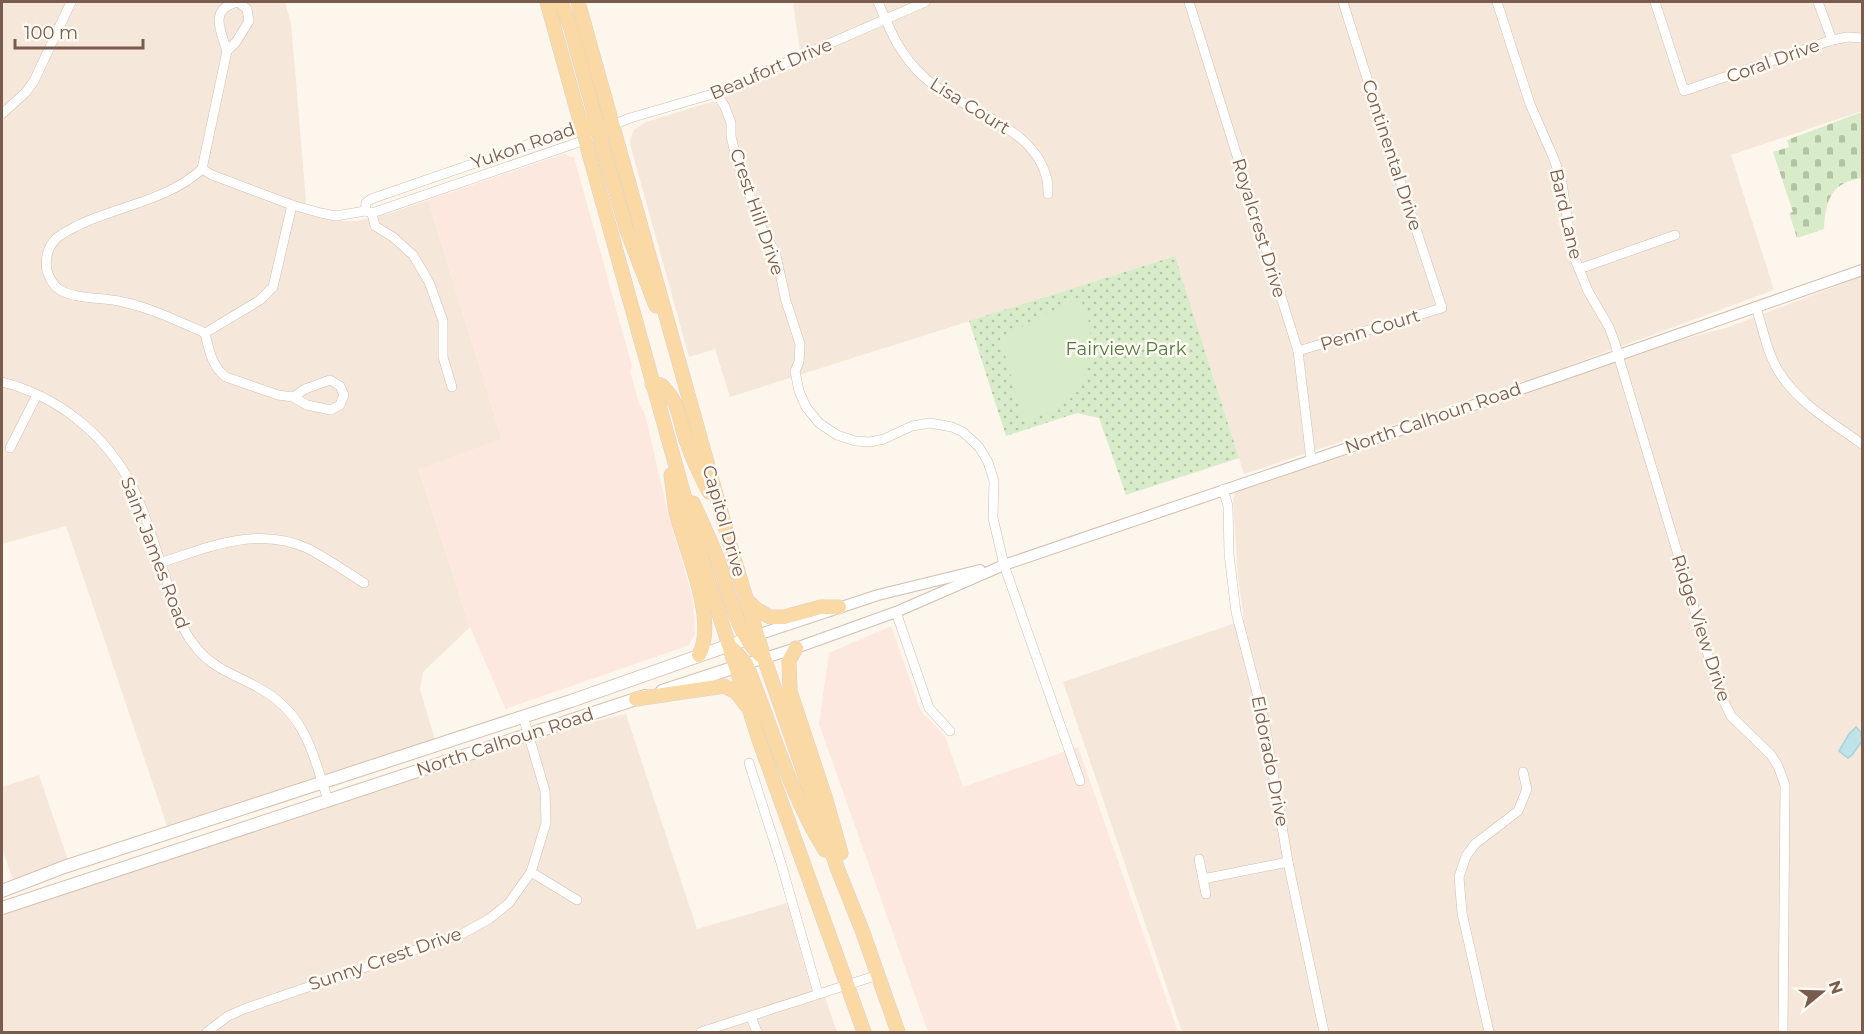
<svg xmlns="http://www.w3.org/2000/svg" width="1864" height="1034" font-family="Montserrat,sans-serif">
  <defs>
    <pattern id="grass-dots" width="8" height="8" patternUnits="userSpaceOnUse" patternTransform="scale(1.5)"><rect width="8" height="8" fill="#d8ecc9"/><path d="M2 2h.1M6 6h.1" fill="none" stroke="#b4c2a5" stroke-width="1.8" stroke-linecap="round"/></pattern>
    <pattern id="cemetery-stones" width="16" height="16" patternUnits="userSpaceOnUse" patternTransform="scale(1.5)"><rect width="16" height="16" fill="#d8ecc9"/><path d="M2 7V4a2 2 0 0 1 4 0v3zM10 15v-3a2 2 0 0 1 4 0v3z" fill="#b4c2a5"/></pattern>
  </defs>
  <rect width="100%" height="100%" fill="#fdf6ec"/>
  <g fill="#f5e8da">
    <polygon points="2,2 285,2 291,23 306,201 303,212 337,221 356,221 391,213 428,200 502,439 419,470 470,627 423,672 420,690 435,739 167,826 66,526 2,544"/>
    <polygon points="793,2 1862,2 1862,111 1731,155 1774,290 1554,371 1244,474 1175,256 730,397 715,349 689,357 630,144 631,137 634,130 646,122 711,102 802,64"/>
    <polygon points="1862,276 1862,1032 1182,1032 1063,682 1244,620 1238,578 1233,501 1235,494 1241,489 1662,345 1729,327"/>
    <polygon points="626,714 697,929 787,903 814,998 825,997 837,1032 2,1032 2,913 513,745 578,725"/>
    <polygon points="39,775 68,860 13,881 2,847 2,787"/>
  </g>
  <g fill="#fde8e0">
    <polygon points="566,153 567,156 574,157 632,366 630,371 639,404 645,414 668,513 693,599 695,634 689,645 684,647 508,708 506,710 470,627 419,469 502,439 428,200"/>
    <polygon points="891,626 921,711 945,736 963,787 1078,747 1178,1032 928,1032 819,724 829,653"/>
  </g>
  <polygon fill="url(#grass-dots)" points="1175,256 1239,458 1126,495 1099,418 1077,413 1006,436 969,321"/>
  <path fill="url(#cemetery-stones)" d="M1862,112V178C1830,183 1826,200 1824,229L1797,238L1789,213L1793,212L1773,152L1789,147L1787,140Z"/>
  <path fill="#d8ecc9" d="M1080,297C1083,305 1088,315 1089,323C1092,342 1088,382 1074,395C1060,409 1042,415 1024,421L1000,338Z"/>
  <polygon fill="#bfe3e8" stroke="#a5d3da" stroke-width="1.5" points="1856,727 1861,732 1862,741 1852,755 1848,758 1839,751 1849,734"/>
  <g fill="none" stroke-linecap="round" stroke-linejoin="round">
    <g stroke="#d1beb0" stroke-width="10">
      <g id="minor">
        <path d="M238,2L247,9L249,21L236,42L227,51C220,30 209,8 238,2Z"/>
        <path d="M878,2C890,30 899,54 923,76C959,110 1032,124 1046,176C1048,181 1048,188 1048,194"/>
        <polyline points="1189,2 1298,351 1311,459"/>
        <polyline points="1497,2 1530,104 1554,159 1562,183 1571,244 1575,259 1588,291 1609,327 1615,343 1618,355 1719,691 1731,716 1771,755 1778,766 1785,785 1783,1032"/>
        <polyline points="1655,2 1684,91 1832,40 1848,37 1862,38"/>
        <polyline points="1818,2 1832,40"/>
        <polyline points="716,93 725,107 731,123 731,136 737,162 753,204 764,234 775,251 786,301 800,344 799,362 795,371 799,391 806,407 819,423 837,435 855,441 870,442 884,439 912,426 930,423 952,427 963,432 979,447 988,462 994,481 993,518 1004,565 1080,781"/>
        <polyline points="2,114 26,92 34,81 71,2"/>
        <polyline points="608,127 630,118 716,93 925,2"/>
        <polyline points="202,169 212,175 292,205 321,213 336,216 365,211 372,213 588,139"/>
        <path d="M202,169C170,199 120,206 81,224C72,229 60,233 54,241C47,249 45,261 47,271C50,279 53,286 60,290C78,300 103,297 123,302C151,308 178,321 205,333"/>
        <polyline points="202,169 227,51"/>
        <polyline points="365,211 366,203 371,199 585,125"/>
        <polyline points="372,213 375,226 393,237 413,255 429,282 443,321 443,357 452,387"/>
        <polyline points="1579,269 1675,235"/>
        <path d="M1756,307C1763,329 1767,353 1779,372C1799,404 1833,423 1862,444"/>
        <polyline points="205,333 260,300 273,287 292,205"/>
        <path d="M205,333C209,350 212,367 226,377L278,395L293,397"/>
        <polyline points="1298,351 1442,308 1382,126 1343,2"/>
        <polygon points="330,380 340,386 344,395 340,405 331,410 307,405 293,397 305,389"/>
        <path d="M2,382C58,396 106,435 132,486C145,511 153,541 162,567C171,594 177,624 195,646C211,668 236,675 259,688C306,714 312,752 328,800"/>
        <polyline points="10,448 37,395"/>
        <polyline points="1223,489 1228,506 1229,554 1236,612 1264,720 1288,862 1324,1032"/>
        <path d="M160,563C209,547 258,525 309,549C328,559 346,572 364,583"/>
        <polyline points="896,612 929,708 950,731"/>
        <polyline points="749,763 781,863 818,993"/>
        <polyline points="1199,859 1206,894"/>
        <polyline points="531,872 577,900"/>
        <polyline points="1203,879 1288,862"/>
        <polyline points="751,1017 757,1032"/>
        <polyline points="207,1032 228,1016 244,1009 462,934 489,919 509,903 531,872 546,823 545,791 523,716"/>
        <polyline points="701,1032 878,975"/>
        <polyline points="1489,1032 1462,913 1459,877 1466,856 1475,844 1518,811 1527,789 1523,772"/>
      </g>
    </g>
    <g stroke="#d1beb0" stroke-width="12">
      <g id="tertiary">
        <polyline points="751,637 878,595 980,570"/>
        <polyline points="746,664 796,648 896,612 1004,565 1559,376 1862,270"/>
      </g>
    </g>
    <g stroke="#d6c0b0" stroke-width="14">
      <g id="secondary">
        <polyline points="662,691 745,664"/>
        <polyline points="2,891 64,867 571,701 747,639"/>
        <polyline points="2,908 645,696"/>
      </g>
    </g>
    <g stroke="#dad1cd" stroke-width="15">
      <g id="primary">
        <polyline points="547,2 702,560 759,740 864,1032"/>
        <polyline points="561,2 571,29 597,124 603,130"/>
        <polyline points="578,2 733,555 764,658 838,870 862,930 898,1032"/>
        <polyline points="591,123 599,133 626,228 656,306"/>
        <path d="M652,384L661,385C680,403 678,416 686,440C692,458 700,475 709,492"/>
        <path d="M671,475C673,487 674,500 676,512C685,549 718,620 699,655"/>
        <path d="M693,503C702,523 712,543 719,563C730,594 735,631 760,655"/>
        <polyline points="747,600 756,609 770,617 784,617 821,607 839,607"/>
        <polyline points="796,648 789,661 790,691 826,800 841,853"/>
        <path d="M733,649L746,664C772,726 789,793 825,850"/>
        <polyline points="636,699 724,686 736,692 746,705"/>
      </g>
    </g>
    <use href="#minor" stroke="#fff" stroke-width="9"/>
    <use href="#tertiary" stroke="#fff" stroke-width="10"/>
    <use href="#secondary" stroke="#fff" stroke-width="12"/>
    <use href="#primary" stroke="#fbd9a5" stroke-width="14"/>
  </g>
  <g text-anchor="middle" stroke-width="5" stroke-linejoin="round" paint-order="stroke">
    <g font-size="18" fill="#7a5c4d" stroke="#fffaf3">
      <text transform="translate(1773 61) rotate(-20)" y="6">Coral Drive</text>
      <text transform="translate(771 69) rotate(-23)" y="6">Beaufort Drive</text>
      <text transform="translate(970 106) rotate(32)" y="6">Lisa Court</text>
      <text transform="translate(523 146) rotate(-19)" y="6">Yukon Road</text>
      <text transform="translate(1392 155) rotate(72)" y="6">Continental Drive</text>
      <text transform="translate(757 212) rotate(71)" y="6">Crest Hill Drive</text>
      <text transform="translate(1566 214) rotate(77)" y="6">Bard Lane</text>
      <text transform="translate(1259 228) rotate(73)" y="6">Royalcrest Drive</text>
      <text transform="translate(1370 330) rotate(-17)" y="6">Penn Court</text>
      <text transform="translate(1433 418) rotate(-19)" y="6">North Calhoun Road</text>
      <text transform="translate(724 521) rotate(74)" y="6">Capitol Drive</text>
      <text transform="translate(155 553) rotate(69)" y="6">Saint James Road</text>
      <text transform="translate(1701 628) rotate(72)" y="6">Ridge View Drive</text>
      <text transform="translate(505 742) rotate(-18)" y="6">North Calhoun Road</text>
      <text transform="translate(1270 761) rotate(79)" y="6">Eldorado Drive</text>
      <text transform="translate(385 959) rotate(-19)" y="6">Sunny Crest Drive</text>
    </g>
    <g font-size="18" fill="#537a41" stroke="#fffaf3">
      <text x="1126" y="355">Fairview Park</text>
    </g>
  </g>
  <rect width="1864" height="1034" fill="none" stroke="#7a5c4d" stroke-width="6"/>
  <g transform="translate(1822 992) rotate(71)" stroke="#fffaf3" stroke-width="4.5" paint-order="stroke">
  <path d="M0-4.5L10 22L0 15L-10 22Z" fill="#7a5c4d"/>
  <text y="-9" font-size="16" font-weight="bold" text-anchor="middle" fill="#7a5c4d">N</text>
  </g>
  <path d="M15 39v9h128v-9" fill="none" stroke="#7a5c4d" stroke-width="3"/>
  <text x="24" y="39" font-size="18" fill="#7a5c4d" stroke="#fffaf3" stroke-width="4.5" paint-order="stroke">100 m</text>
</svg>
